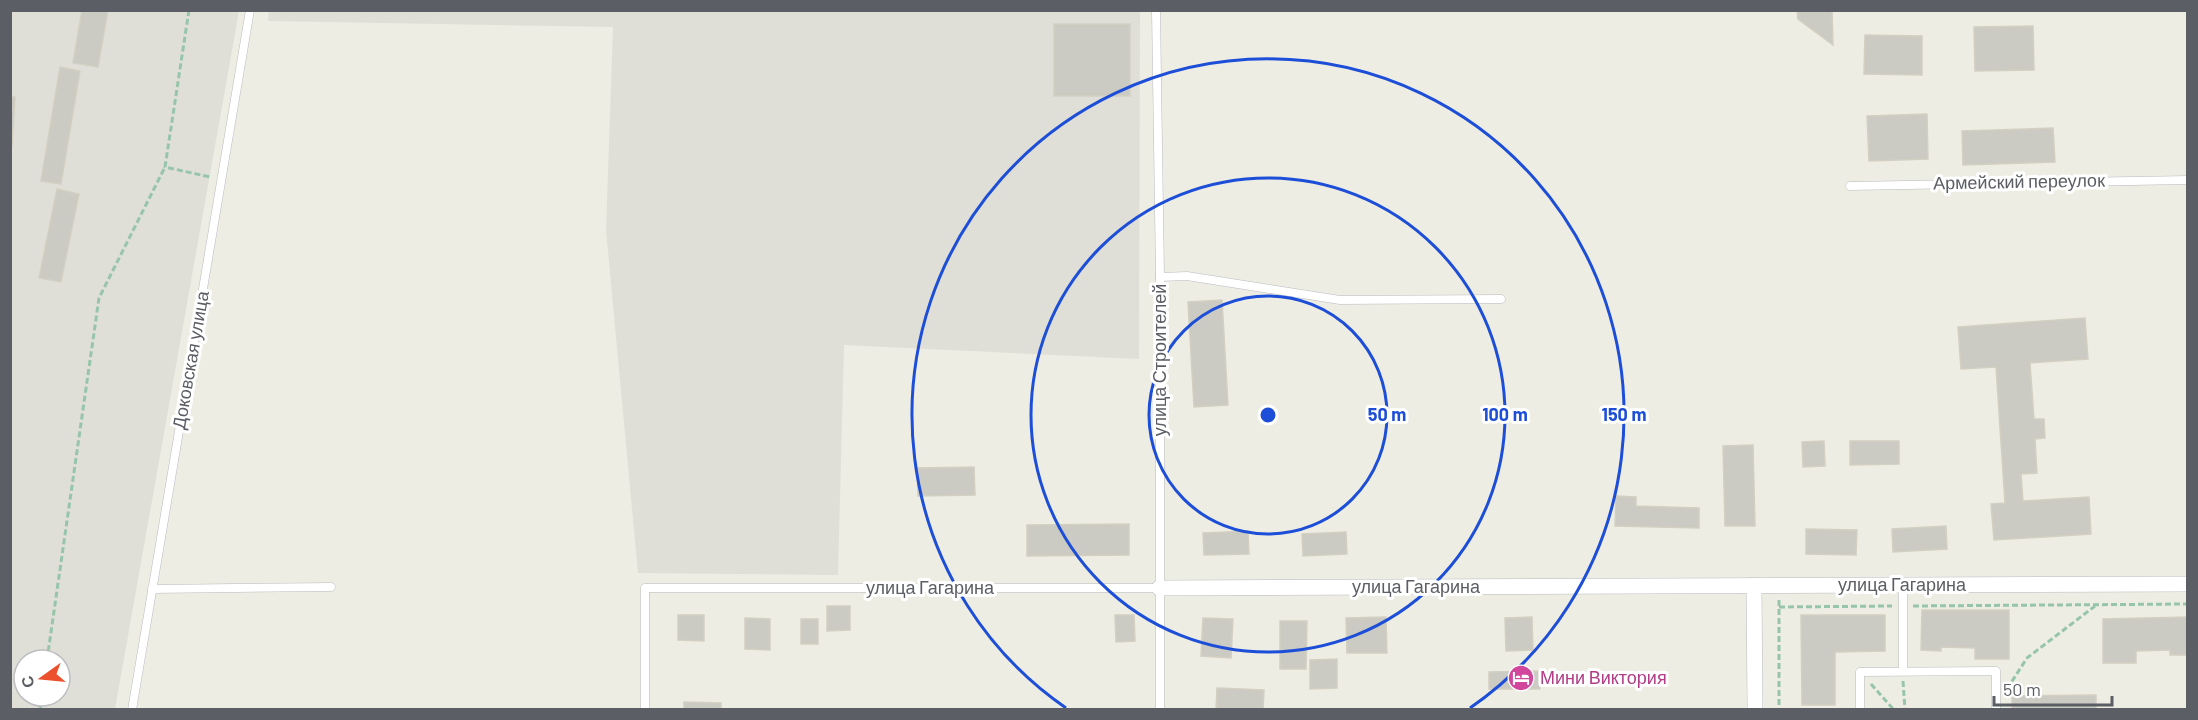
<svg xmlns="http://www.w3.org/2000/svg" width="2198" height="720" font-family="Barlow,sans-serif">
  <rect width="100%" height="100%" fill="#eeede3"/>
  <g fill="#dfdfd8" fill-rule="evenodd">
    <polygon points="269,10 1140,11 1139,359 844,345 838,575 638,573 606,230 613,27 268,21"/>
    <path d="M10,11H239L115,709H11ZM24,660H60V696H24Z"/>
  </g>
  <g fill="#cbcac3" stroke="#d3d0c2" stroke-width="1.5">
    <polygon points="82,10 108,10 98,67 73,63"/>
    <polygon points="1797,10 1832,10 1833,45 1798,19"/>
    <rect x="1054" y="24" width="76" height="72"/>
    <polygon points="2033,26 2034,70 1975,71 1974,27"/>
    <polygon points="1865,35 1922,36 1922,75 1864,74"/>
    <polygon points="60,67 80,71 61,184 41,181"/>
    <polygon points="10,97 15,97 12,146 10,146"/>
    <polygon points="1927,114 1928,159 1869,161 1867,116"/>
    <polygon points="2053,128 2055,162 1963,165 1962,131"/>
    <polygon points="57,189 79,194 61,282 39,278"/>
    <polygon points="1222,300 1228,405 1194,407 1188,302"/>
    <polygon points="2085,318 2088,359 2030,363 2034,419 2044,419 2045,438 2035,439 2037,473 2021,474 2023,501 2089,497 2091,534 1994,540 1991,504 2005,503 1996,367 1961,369 1958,327"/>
    <polygon points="1824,441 1825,466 1803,467 1802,442"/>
    <polygon points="1850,441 1899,441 1899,464 1850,465"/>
    <polygon points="1753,445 1755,526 1725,526 1723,446"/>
    <polygon points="974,467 975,495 918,496 917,468"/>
    <polygon points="1616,496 1636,497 1636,506 1699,508 1699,528 1615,526"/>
    <polygon points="1129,524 1129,555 1027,556 1027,525"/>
    <polygon points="1946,526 1947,549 1893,552 1892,529"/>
    <polygon points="1806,529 1857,530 1856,555 1806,554"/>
    <polygon points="1248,531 1249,554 1204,555 1203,533"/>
    <polygon points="1346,532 1347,554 1303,556 1302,534"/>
    <polygon points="827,606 850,606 850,630 827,631"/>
    <polygon points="1922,610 2009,610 2009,659 1975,659 1975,648 1941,647 1941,651 1921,650"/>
    <polygon points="678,615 704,615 704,641 678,640"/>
    <polygon points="1115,615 1134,615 1135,641 1116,642"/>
    <polygon points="1801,615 1885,615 1885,651 1835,652 1835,705 1802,705"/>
    <polygon points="1386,617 1387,653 1347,653 1346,618"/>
    <polygon points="1532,617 1533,650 1506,651 1505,618"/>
    <polygon points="2188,617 2188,655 2170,655 2170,650 2136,651 2136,663 2103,663 2103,619"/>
    <polygon points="745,618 770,619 770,650 745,649"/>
    <polygon points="1203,618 1233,619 1231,658 1201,656"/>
    <rect x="801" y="619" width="17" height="25"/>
    <polygon points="1280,621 1307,621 1306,669 1280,669"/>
    <polygon points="1337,659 1337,688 1310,689 1310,660"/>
    <polygon points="1540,671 1540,689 1489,689 1489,672"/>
    <polygon points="1217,688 1264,690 1263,710 1216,710"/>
    <polygon points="2096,695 2096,710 2012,710 2012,696"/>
    <polygon points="684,702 721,703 721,710 684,710"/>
  </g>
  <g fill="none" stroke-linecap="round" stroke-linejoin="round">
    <g stroke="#b8bbc0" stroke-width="9">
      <g id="lane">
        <polyline points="1156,10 1160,277 1160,710"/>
        <polyline points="1850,186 2188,180"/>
        <polyline points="1160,277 1187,276 1340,300 1501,299"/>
        <polyline points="152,589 331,587"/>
        <polyline points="1903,671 1903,585"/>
        <polyline points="132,710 250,10"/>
        <polyline points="645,710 645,588 1159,588"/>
        <polyline points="1860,710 1860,672 1996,671 1996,710"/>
      </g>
    </g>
    <g stroke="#b8bbc0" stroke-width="16">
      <g id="street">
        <polyline points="1754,585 1755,710"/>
        <polyline points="1159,588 2188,584"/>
      </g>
    </g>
    <g stroke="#97c5a9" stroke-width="3" stroke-dasharray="6 3" stroke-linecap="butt">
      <polyline points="189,10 165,167 210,177"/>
      <polyline points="1779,600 1779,710"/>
      <polyline points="1913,606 2188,604"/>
      <polyline points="1779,607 1892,606"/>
      <polyline points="47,660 99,298 165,167"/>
      <polyline points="1903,681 1905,710"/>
      <polyline points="1871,684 1894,710"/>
      <polyline points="2007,689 2027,658 2095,606"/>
      <polyline points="40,710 42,696"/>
    </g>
    <use href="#lane" stroke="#fff" stroke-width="8"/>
    <use href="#street" stroke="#fff" stroke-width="15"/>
  </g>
  <g fill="none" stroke="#1d4ed8" stroke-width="3">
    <circle cx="1268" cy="415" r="119"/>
    <circle cx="1268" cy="415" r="237"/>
    <path d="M1066 708A356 356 0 1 1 1470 708"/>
  </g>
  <defs>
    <g id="hotel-disc" transform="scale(1.35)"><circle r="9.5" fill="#d1479c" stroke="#fff"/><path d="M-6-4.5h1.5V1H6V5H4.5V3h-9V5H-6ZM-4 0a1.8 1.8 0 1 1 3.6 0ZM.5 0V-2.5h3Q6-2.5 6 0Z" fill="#fff"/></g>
  </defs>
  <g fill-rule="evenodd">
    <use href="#hotel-disc" x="1521" y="678"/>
  </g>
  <g text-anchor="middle" stroke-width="6" stroke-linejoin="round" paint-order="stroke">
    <g font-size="18" fill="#5b5e64" stroke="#fff">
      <text transform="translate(2019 182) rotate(-1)" y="6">Армейский переулок</text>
      <text transform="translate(191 360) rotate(-80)" y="6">Доковская улица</text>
      <text transform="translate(1160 360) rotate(-90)" y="6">улица Строителей</text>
      <text x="1902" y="591">улица Гагарина</text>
      <text x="1416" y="593">улица Гагарина</text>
      <text x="930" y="594">улица Гагарина</text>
    </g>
    <g font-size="18" fill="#b23c85" stroke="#fff" text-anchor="start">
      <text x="1540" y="684">Мини Виктория</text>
    </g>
  </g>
  <circle cx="1268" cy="415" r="9" fill="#1d4ed8" stroke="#fff" stroke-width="3"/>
  <g font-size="18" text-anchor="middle" font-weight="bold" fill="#1d4ed8" stroke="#fff" stroke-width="6" stroke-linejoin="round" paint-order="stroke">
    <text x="1387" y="421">50 m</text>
    <text x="1505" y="421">100 m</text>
    <text x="1624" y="421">150 m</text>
  </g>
  <rect width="2198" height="720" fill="none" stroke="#5b5e64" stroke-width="24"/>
  <g transform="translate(42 678) rotate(255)"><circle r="28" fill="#ffffff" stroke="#bdbfc1" stroke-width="1.5"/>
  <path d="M0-4.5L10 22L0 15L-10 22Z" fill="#ec502c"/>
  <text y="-9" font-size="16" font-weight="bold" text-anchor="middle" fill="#5b5e64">С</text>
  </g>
  <path d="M1994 696v9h118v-9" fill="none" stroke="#5b5e64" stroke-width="3"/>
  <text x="2003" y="696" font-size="18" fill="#5b5e64" stroke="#ffffff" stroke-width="4.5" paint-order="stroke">50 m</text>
</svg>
